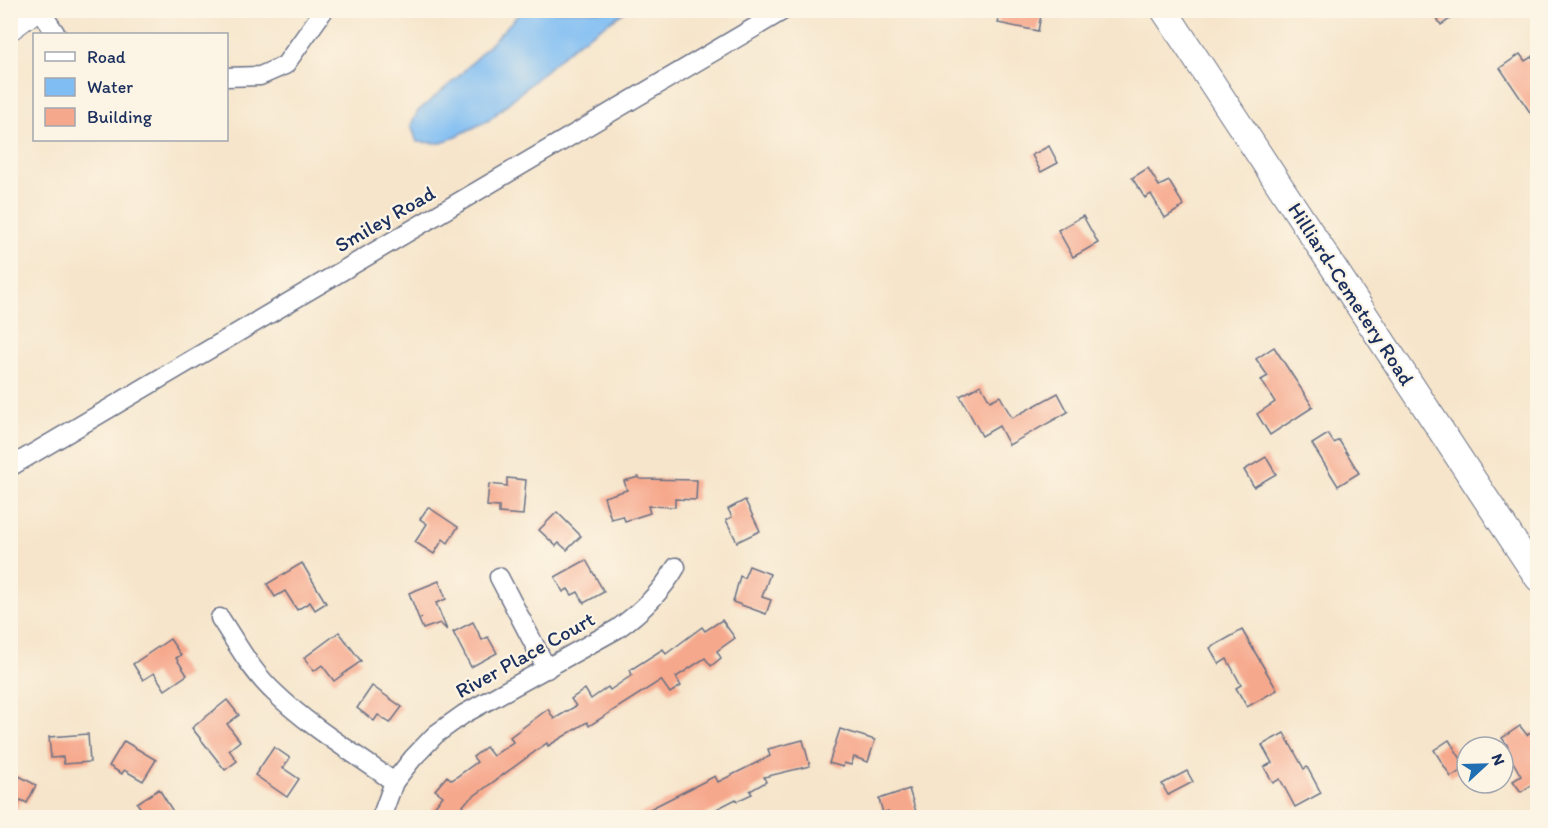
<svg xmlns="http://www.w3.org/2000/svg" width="1548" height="828" font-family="Itim,sans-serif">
  <rect width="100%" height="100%" fill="#fcf5e5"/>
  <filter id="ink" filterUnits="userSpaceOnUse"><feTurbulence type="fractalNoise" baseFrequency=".0167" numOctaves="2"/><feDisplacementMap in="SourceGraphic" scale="12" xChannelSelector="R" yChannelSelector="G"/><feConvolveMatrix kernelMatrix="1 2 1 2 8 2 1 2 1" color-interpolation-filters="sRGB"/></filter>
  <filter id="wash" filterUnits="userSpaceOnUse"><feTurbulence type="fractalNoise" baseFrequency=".008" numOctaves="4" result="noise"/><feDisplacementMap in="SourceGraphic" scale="24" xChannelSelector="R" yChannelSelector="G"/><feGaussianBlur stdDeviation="1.35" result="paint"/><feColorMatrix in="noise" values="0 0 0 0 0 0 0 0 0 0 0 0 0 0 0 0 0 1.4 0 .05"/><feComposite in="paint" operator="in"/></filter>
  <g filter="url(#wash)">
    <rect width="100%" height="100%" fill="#f6e5cb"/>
    <polygon fill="#7fbdf3" stroke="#4d76a8" stroke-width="1.5" points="522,11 626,11 577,43 489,120 442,143 417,142 411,125 418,111 457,78"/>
    <g id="blocks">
      <g fill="#f6a88c">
        <polygon points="1001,10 1042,10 1038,31 998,23"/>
        <polygon points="1432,10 1464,10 1441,25"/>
        <polygon points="1538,53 1538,124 1500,68 1520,54 1525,61"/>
        <polygon points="1049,146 1058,163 1041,172 1032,155"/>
        <polygon points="1148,168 1159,186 1169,181 1184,206 1165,218 1151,194 1145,198 1132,178"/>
        <polygon points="1083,216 1098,243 1073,257 1058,230"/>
        <polygon points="1274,347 1313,407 1270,435 1257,414 1275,402 1261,380 1268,376 1256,359"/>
        <polygon points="981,385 990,401 1000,396 1012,418 1058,393 1068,412 1009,445 999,426 982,436 960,396"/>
        <polygon points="1328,434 1334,443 1339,440 1359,473 1338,486 1312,444"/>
        <polygon points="1266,457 1276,474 1254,487 1244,470"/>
        <polygon points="639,477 640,479 697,480 696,500 675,499 675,507 648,506 650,513 625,521 623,516 611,519 604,497 627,490 624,481"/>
        <polygon points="507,478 526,480 523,515 499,513 499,507 487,506 489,484 507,486"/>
        <polygon points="745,500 760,531 737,542 726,520 732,517 728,509"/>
        <polygon points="428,507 458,527 448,543 443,539 434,554 415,542 427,524 420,519"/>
        <polygon points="557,512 581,536 567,550 559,543 556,546 539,530"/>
        <polygon points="586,560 604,592 584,603 578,592 572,595 568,589 563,592 555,577"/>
        <polygon points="302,563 326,603 315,610 310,602 297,610 285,591 275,597 267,584"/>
        <polygon points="749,566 770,574 762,597 771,600 766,614 733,602 740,576 744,578"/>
        <polygon points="439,581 446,599 436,603 447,630 440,623 423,629 419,620 422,617 419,619 409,593"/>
        <polygon points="722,620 735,638 717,651 721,658 711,666 705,658 676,677 681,686 670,693 661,680 589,726 587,722 548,746 547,743 467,801 453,818 439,818 431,810 443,796 435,790 447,776 452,780 477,762 473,757 486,747 493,756 513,742 510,737 548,709 554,719 576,706 571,699 585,689 591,699 608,687 610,690 632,675 630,670 663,649 666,654 702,627 705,631"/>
        <polygon points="473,622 482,640 488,637 497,653 471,667 453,632"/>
        <polygon points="1242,630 1277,690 1247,707 1236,688 1241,685 1227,659 1219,664 1210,648"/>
        <polygon points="339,632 361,661 334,681 322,665 314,671 304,658"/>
        <polygon points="170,639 181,655 176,658 187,675 165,690 154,673 143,680 133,664"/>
        <polygon points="372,686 402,707 390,723 378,715 374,721 357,708"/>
        <polygon points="227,700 239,715 227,724 240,741 229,750 237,761 225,770 192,728"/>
        <polygon points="1520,726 1527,735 1532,731 1538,739 1538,781 1521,792 1513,781 1521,776 1505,748 1508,746 1502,738"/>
        <polygon points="840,729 875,740 868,762 854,757 851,765 844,763 843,767 829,763"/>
        <polygon points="1284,733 1304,769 1307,767 1321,793 1295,807 1280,779 1273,783 1264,767 1272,763 1262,745"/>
        <polygon points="88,734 90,762 64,764 63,757 51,758 49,737"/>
        <polygon points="803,740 810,766 764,777 766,782 750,791 752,794 737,801 736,799 699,818 632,818 715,776 718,782 770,756 768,749"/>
        <polygon points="1449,740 1466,767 1451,777 1434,750"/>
        <polygon points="124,741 156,760 143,781 124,770 122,774 109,766"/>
        <polygon points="274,747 290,758 283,768 299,779 287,797 255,775"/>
        <polygon points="10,771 36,785 27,803 21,800 11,818"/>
        <polygon points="1187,771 1193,782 1168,795 1162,784"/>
        <polygon points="159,789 177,818 147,818 137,803"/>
        <polygon points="909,789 918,818 890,818 888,811 883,813 879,799"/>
      </g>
    </g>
  </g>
  <g filter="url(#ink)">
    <use href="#blocks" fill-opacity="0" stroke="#686f84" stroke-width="1.5"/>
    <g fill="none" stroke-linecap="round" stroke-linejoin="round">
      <g stroke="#686f84" stroke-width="21">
        <g id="minor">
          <polyline points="40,10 56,34"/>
          <polyline points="226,77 260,76 285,65 324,10"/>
          <polyline points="10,467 784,10"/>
          <polyline points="499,577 547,669"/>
          <path d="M220,618C237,644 252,672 275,693C310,727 354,753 394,782"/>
          <path d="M381,818L394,782L413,758L436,734L464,714L617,629C641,612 661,593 676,567"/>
        </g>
      </g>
      <g stroke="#686f84" stroke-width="28">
        <g id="secondary">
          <polyline points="1164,10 1538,578"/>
          <polyline points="10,27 33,10"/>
        </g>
      </g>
      <use href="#minor" stroke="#fff" stroke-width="18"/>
      <use href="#secondary" stroke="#fff" stroke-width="26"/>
    </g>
  </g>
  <g text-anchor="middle" stroke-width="4.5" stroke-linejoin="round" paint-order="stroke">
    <g font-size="21" fill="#1b2f5e" stroke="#fcf5e5">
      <text transform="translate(385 219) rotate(-30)" y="7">Smiley Road</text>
      <text transform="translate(1351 294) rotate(57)" y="7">Hilliard-Cemetery Road</text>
      <text transform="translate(525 655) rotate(-29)" y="7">River Place Court</text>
    </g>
  </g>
  <rect width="1548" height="828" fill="none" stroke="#fcf5e5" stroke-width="36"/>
  <rect x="33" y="33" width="195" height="108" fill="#fcf5e5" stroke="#a2a6af" stroke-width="1.5"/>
  <rect x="45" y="52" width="30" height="9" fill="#ffffff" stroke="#a2a6af" stroke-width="1.5"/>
  <text x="87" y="63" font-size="18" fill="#1b2f5e">Road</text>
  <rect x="45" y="78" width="30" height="18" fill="#7fbdf3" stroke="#a2a6af" stroke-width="1.5"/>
  <text x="87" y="93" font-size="18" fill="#1b2f5e">Water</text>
  <rect x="45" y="108" width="30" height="18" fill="#f6a88c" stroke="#a2a6af" stroke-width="1.5"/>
  <text x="87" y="123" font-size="18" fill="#1b2f5e">Building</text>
  <g transform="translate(1485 765) rotate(68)"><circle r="28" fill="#fcf5e5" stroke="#a2a6af" stroke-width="1.5"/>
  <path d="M0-4.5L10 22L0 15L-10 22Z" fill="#1f6fb2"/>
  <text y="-9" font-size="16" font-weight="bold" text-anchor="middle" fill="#1b2f5e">N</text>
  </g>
</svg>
